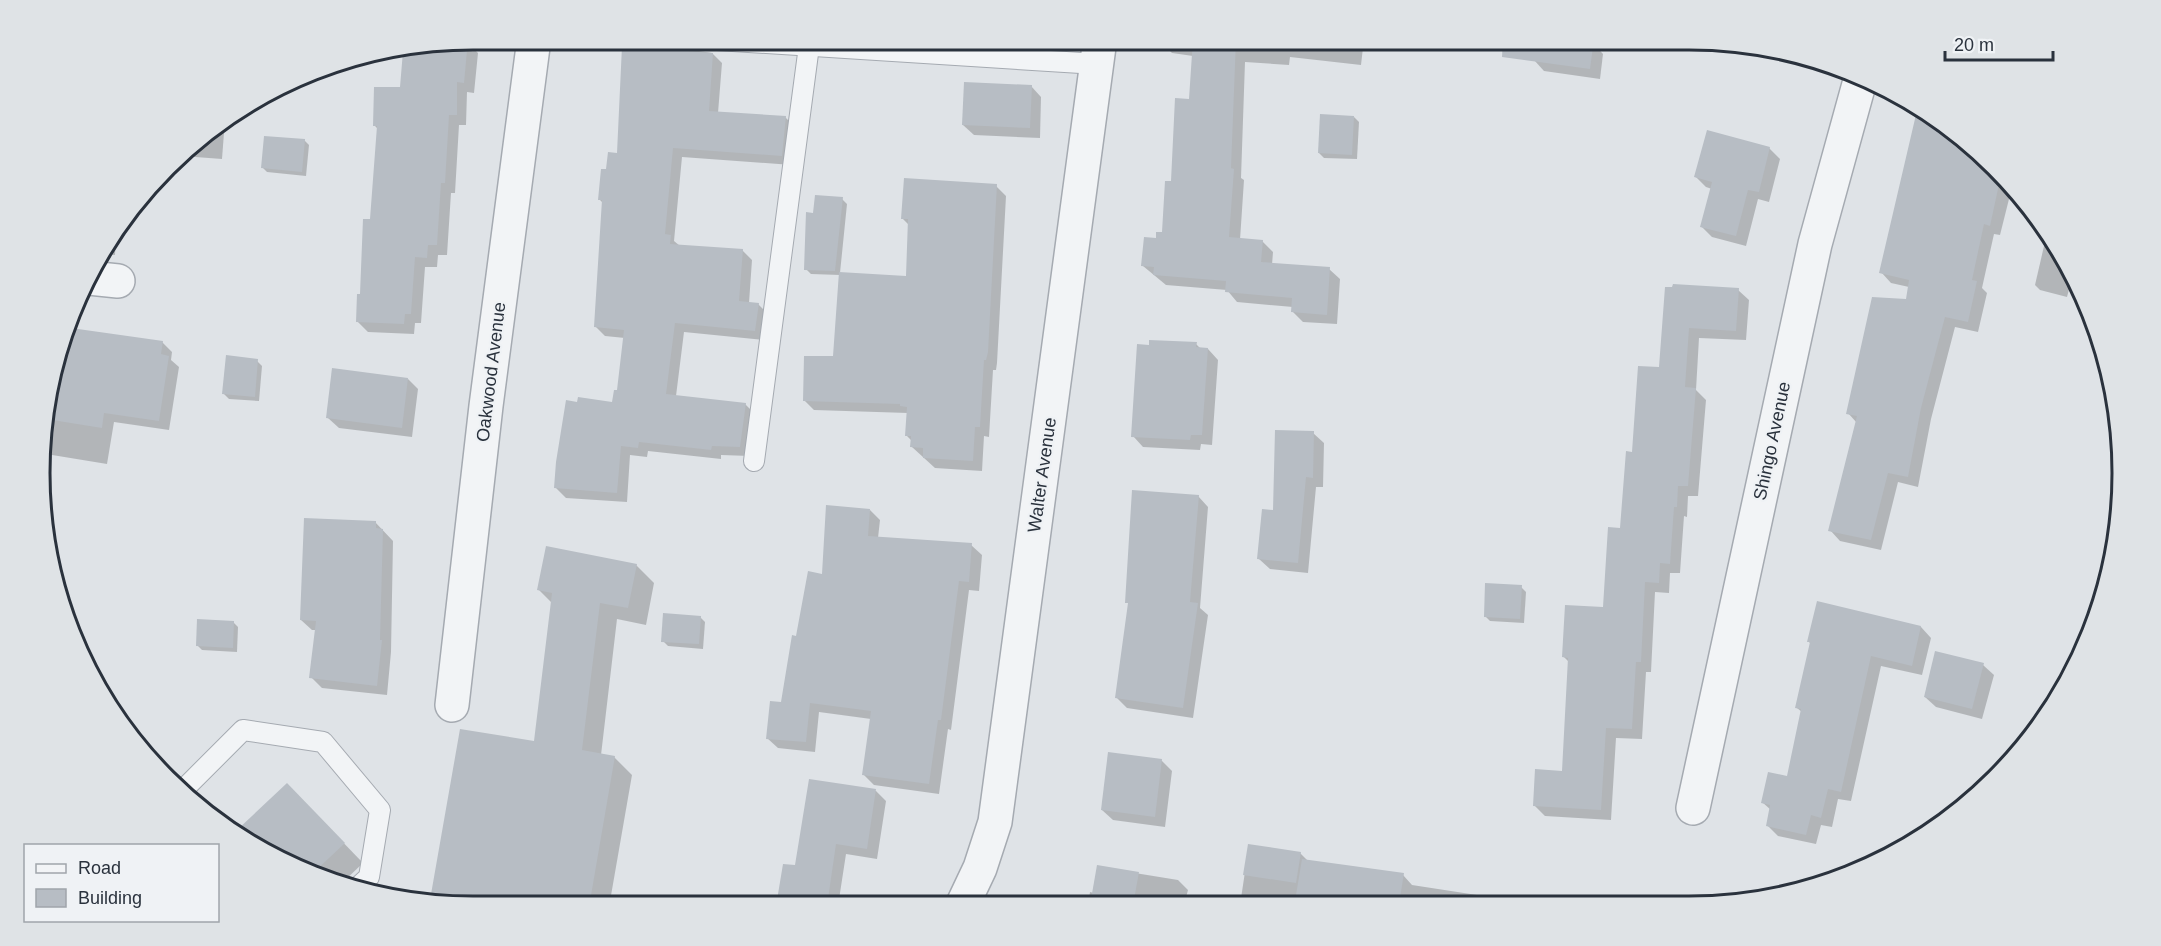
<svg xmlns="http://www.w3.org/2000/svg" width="2161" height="946" font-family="Helvetica,sans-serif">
  <rect width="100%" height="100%" fill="#dfe3e7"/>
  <g fill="#0003">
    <polygon points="628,39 704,39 700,43 699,51 712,53 722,63 718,113 785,117 795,127 792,165 682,157 674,241 680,246 742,250 752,260 749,303 758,304 768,314 765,340 684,332 676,396 745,404 755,414 750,456 721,455 721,459 648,451 647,457 630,455 627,502 566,498 556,488 613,404 618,392 625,338 605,336 595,326 604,204 599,199 608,171 619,155"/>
    <polygon points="1005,39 1053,39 1052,45"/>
    <polygon points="1162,39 1364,39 1361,65 1290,57 1289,65 1245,62 1241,178 1244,180 1240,240 1262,241 1273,252 1272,265 1329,269 1340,279 1337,324 1303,322 1293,312 1293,307 1237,302 1227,290 1166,285 1143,266 1157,239 1163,234 1190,100 1193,56 1172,53 1162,43"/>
    <polygon points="458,41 467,42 478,53 474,93 467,92 466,125 459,125 455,193 451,193 447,255 438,255 437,267 425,267 421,323 415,323 414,334 368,332 357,321 372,220 378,129 375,126 402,89 405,50"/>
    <polygon points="1593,43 1603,54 1600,79 1544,71 1534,60"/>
    <polygon points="1031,86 1041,97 1040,138 974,135 963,125"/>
    <polygon points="1919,107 1974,147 2012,187 2000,235 1994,234 1982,288 1987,293 1978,332 1955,327 1931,419 1918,487 1898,482 1881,550 1840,541 1830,530 1857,423 1848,413 1907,300 1909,287 1891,283 1881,272"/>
    <polygon points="1354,117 1359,122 1357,159 1324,158 1319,153"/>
    <polygon points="225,120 222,159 182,156 180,155 187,146"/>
    <polygon points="304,140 309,145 306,176 267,172 262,167"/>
    <polygon points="1769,148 1780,159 1769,202 1758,199 1746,246 1712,237 1702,227 1712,189 1706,187 1696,177"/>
    <polygon points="996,186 1006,196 997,363 996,370 993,370 989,437 984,436 982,471 935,468 912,447 912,441 906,435 908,413 814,410 804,400 834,358 840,275 811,274 806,269 814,214 842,199 847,204 840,273 907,278 909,225 902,218"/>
    <polygon points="116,233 115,255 99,254"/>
    <polygon points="2047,233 2073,274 2067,297 2040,290 2035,285"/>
    <polygon points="1666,289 1738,290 1749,300 1746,340 1699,338 1696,390 1706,400 1698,496 1688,496 1687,517 1684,516 1680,573 1670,573 1669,593 1655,592 1651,672 1646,672 1642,739 1616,738 1611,820 1545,816 1534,805 1564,772 1570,663 1564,657 1604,609 1622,530 1633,453 1660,369"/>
    <polygon points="70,329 162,342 172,352 171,360 179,367 169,430 114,422 107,464 46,454 45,467 47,389"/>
    <polygon points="2096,331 2104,352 2093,342"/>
    <polygon points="1196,344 1201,349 1208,349 1218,360 1212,445 1201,444 1200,450 1143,447 1133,436"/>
    <polygon points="257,361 262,366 259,401 229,399 224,394"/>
    <polygon points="408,379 418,389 412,437 339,428 328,418"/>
    <polygon points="1313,433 1324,443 1323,487 1316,487 1308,573 1270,569 1259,559 1274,511"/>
    <polygon points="1198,496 1208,507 1200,608 1208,615 1193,718 1127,708 1117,698 1130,605 1127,602"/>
    <polygon points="870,510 880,520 878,538 971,545 982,555 979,591 969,590 951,730 948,729 939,794 874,785 864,775 871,719 819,712 815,752 778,748 767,738 782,704 797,638 823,575"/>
    <polygon points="375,522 393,541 391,652 387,695 322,688 311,677 316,630 312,630 301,620"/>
    <polygon points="636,565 654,583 646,625 617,619 601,755 614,757 632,775 609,907 473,907 535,743 552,603 539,590"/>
    <polygon points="1521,587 1526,592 1524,623 1490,621 1485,616"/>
    <polygon points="1818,603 1921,627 1931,638 1922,675 1881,666 1851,801 1838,799 1832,827 1821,825 1816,844 1778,836 1767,825 1771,810 1762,802 1788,778 1802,712 1797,708 1811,644 1808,641"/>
    <polygon points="700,617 705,622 703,649 668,646 663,641"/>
    <polygon points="233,622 238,627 237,652 202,650 197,645"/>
    <polygon points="1983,665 1994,675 1982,719 1936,707 1925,697"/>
    <polygon points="1161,760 1172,771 1165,827 1113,820 1102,810"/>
    <polygon points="810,780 876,791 886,801 877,859 846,854 838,906 778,906 784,865 796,867"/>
    <polygon points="306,804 363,863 340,885 333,884 256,849"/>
    <polygon points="1249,845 1300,853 1308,861 1403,875 1412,885 1490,897 1497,904 1240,905"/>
    <polygon points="1098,867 1178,880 1188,890 1184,905 1088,905 1090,892 1094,893"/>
  </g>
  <g fill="#b7bdc4">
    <polygon points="1193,39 1236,39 1231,168 1234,169 1229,237 1263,240 1261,262 1330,267 1327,315 1291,312 1292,298 1225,292 1226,281 1153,275 1154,267 1141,266 1144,237 1156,238 1156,232 1162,232 1165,181 1171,181 1175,98 1189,99"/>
    <polygon points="1503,39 1594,39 1590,69 1502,57"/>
    <polygon points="468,40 464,83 457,82 457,115 449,115 445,183 441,183 437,245 428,245 427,258 415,257 411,314 405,314 404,324 356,322 357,294 360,294 363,219 370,219 377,126 373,126 374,87 400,87 403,51"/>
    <polygon points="622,46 713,53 709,111 786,116 782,156 673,148 665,234 671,235 670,244 743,249 739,301 759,303 755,331 675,323 666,394 746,403 740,447 712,446 711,450 639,442 638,448 621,446 617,493 554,488 556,462 566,400 577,402 578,397 612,402 614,390 617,390 624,330 594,327 602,200 598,200 601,169 606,169 608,152 617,153"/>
    <polygon points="964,82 1032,85 1030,128 962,125"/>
    <polygon points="1918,106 1974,147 2001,175 1990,226 1984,224 1972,280 1977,281 1968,322 1945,317 1921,408 1908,477 1888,473 1871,540 1828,531 1857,416 1846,414 1872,297 1906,299 1909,280 1879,273"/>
    <polygon points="1320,114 1354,116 1352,155 1318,153"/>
    <polygon points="1707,130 1770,147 1759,192 1748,190 1736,236 1700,227 1712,182 1694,177"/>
    <polygon points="264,136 305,139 302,172 261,168"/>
    <polygon points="904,178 997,184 988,352 986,360 984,360 980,427 975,427 973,461 923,458 923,448 910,447 911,436 905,436 907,407 900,406 900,404 803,401 804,356 833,356 839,272 906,276 908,219 901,219"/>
    <polygon points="815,195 843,197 835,271 804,270 806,212 813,213"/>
    <polygon points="1673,284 1739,288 1736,331 1689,328 1685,387 1696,388 1688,486 1678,486 1677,507 1674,507 1670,564 1660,563 1659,583 1645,582 1641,662 1636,662 1632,729 1606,728 1601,810 1533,806 1535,769 1562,771 1568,658 1562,657 1565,605 1603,607 1608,527 1620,528 1626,451 1632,452 1638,366 1659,367 1665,287 1672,287"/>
    <polygon points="71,326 78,329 163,341 161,354 169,356 159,421 104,413 102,428 46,419 51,378"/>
    <polygon points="1149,340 1197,342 1196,347 1208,348 1202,435 1191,435 1190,440 1131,437 1137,344 1149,345"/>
    <polygon points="226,355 258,359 255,397 222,394"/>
    <polygon points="332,368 408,378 402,428 326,418"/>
    <polygon points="1275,430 1314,431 1313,478 1306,477 1298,563 1257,559 1262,509 1273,510"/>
    <polygon points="1132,490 1199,495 1190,602 1198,603 1183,708 1115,698 1128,603 1125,603"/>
    <polygon points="826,505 870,509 868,536 972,543 969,582 959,581 941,720 938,720 929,784 862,775 871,711 810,703 806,742 766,739 770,701 781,702 792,635 796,636 808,571 822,574"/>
    <polygon points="304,518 376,521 376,528 383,529 380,640 382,640 377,686 309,678 316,621 300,620"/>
    <polygon points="546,546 637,564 628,608 600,603 582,750 615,756 589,907 473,907 430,900 460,729 534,741 552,593 537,590"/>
    <polygon points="1485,583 1522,585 1520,619 1484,617"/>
    <polygon points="1817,601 1921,626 1912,666 1871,656 1841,792 1828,789 1821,818 1811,815 1806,835 1766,826 1770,805 1761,803 1768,772 1787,776 1801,709 1795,708 1810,642 1807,642"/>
    <polygon points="663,613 701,616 699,644 661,642"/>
    <polygon points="197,619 234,621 233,648 196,646"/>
    <polygon points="1935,651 1984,663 1972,709 1924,697"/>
    <polygon points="1108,752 1162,759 1155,817 1101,810"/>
    <polygon points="809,779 876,789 867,849 836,844 827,906 776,906 783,864 795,865"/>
    <polygon points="287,783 345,843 312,874 256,849 235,834 237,830"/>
    <polygon points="1248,844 1301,852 1296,883 1243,875"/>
    <polygon points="1302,859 1404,873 1399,904 1356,904 1296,895"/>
    <polygon points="1097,865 1139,872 1133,905 1090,905"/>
  </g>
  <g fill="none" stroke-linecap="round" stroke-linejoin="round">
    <g stroke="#a5aab1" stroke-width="22">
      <g id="service">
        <polyline points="701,39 1097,64"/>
        <polyline points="754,461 809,46"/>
        <polyline points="181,792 243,730 323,742 380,810 369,877 357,888"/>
      </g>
    </g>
    <g stroke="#a5aab1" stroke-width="36">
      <g id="minor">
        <polyline points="89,278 118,281"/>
        <polyline points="452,705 486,406 534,39"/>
        <polyline points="1693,808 1815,244 1861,77"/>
        <polyline points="962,906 980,868 995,822 1100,39"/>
      </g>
    </g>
    <use href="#service" stroke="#f2f4f6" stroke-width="20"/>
    <use href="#minor" stroke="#f2f4f6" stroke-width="33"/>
  </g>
  <g text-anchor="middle" stroke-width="4.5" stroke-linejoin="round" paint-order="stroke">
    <g font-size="18" fill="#2a323d" stroke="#eff2f5">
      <text transform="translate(491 372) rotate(-83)" y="6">Oakwood Avenue</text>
      <text transform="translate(1772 441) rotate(-78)" y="6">Shingo Avenue</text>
      <text transform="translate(1042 475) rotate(-82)" y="6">Walter Avenue</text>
    </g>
  </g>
  <path d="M0 0H2161V946H0ZM473 50H1689A423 423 0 0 1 2112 473V473A423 423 0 0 1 1689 896H473A423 423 0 0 1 50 473V473A423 423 0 0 1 473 50Z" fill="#dfe3e6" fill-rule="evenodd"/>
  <path fill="none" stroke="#2a323d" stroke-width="3" d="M473 50H1689A423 423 0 0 1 2112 473V473A423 423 0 0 1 1689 896H473A423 423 0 0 1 50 473V473A423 423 0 0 1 473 50Z"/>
  <rect x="24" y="844" width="195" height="78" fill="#eff2f5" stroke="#a0a5ab" stroke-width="1.5"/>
  <rect x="36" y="864" width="30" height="9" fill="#f2f4f6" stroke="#a0a5ab" stroke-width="1.5"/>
  <text x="78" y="874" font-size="18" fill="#2a323d">Road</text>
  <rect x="36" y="889" width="30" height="18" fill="#b7bdc4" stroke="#a0a5ab" stroke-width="1.5"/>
  <text x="78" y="904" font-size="18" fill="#2a323d">Building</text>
  <path d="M1945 51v9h108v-9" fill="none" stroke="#2a323d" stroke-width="3"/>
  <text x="1954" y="51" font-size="18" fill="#2a323d" stroke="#eff2f5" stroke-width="4.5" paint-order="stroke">20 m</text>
</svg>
